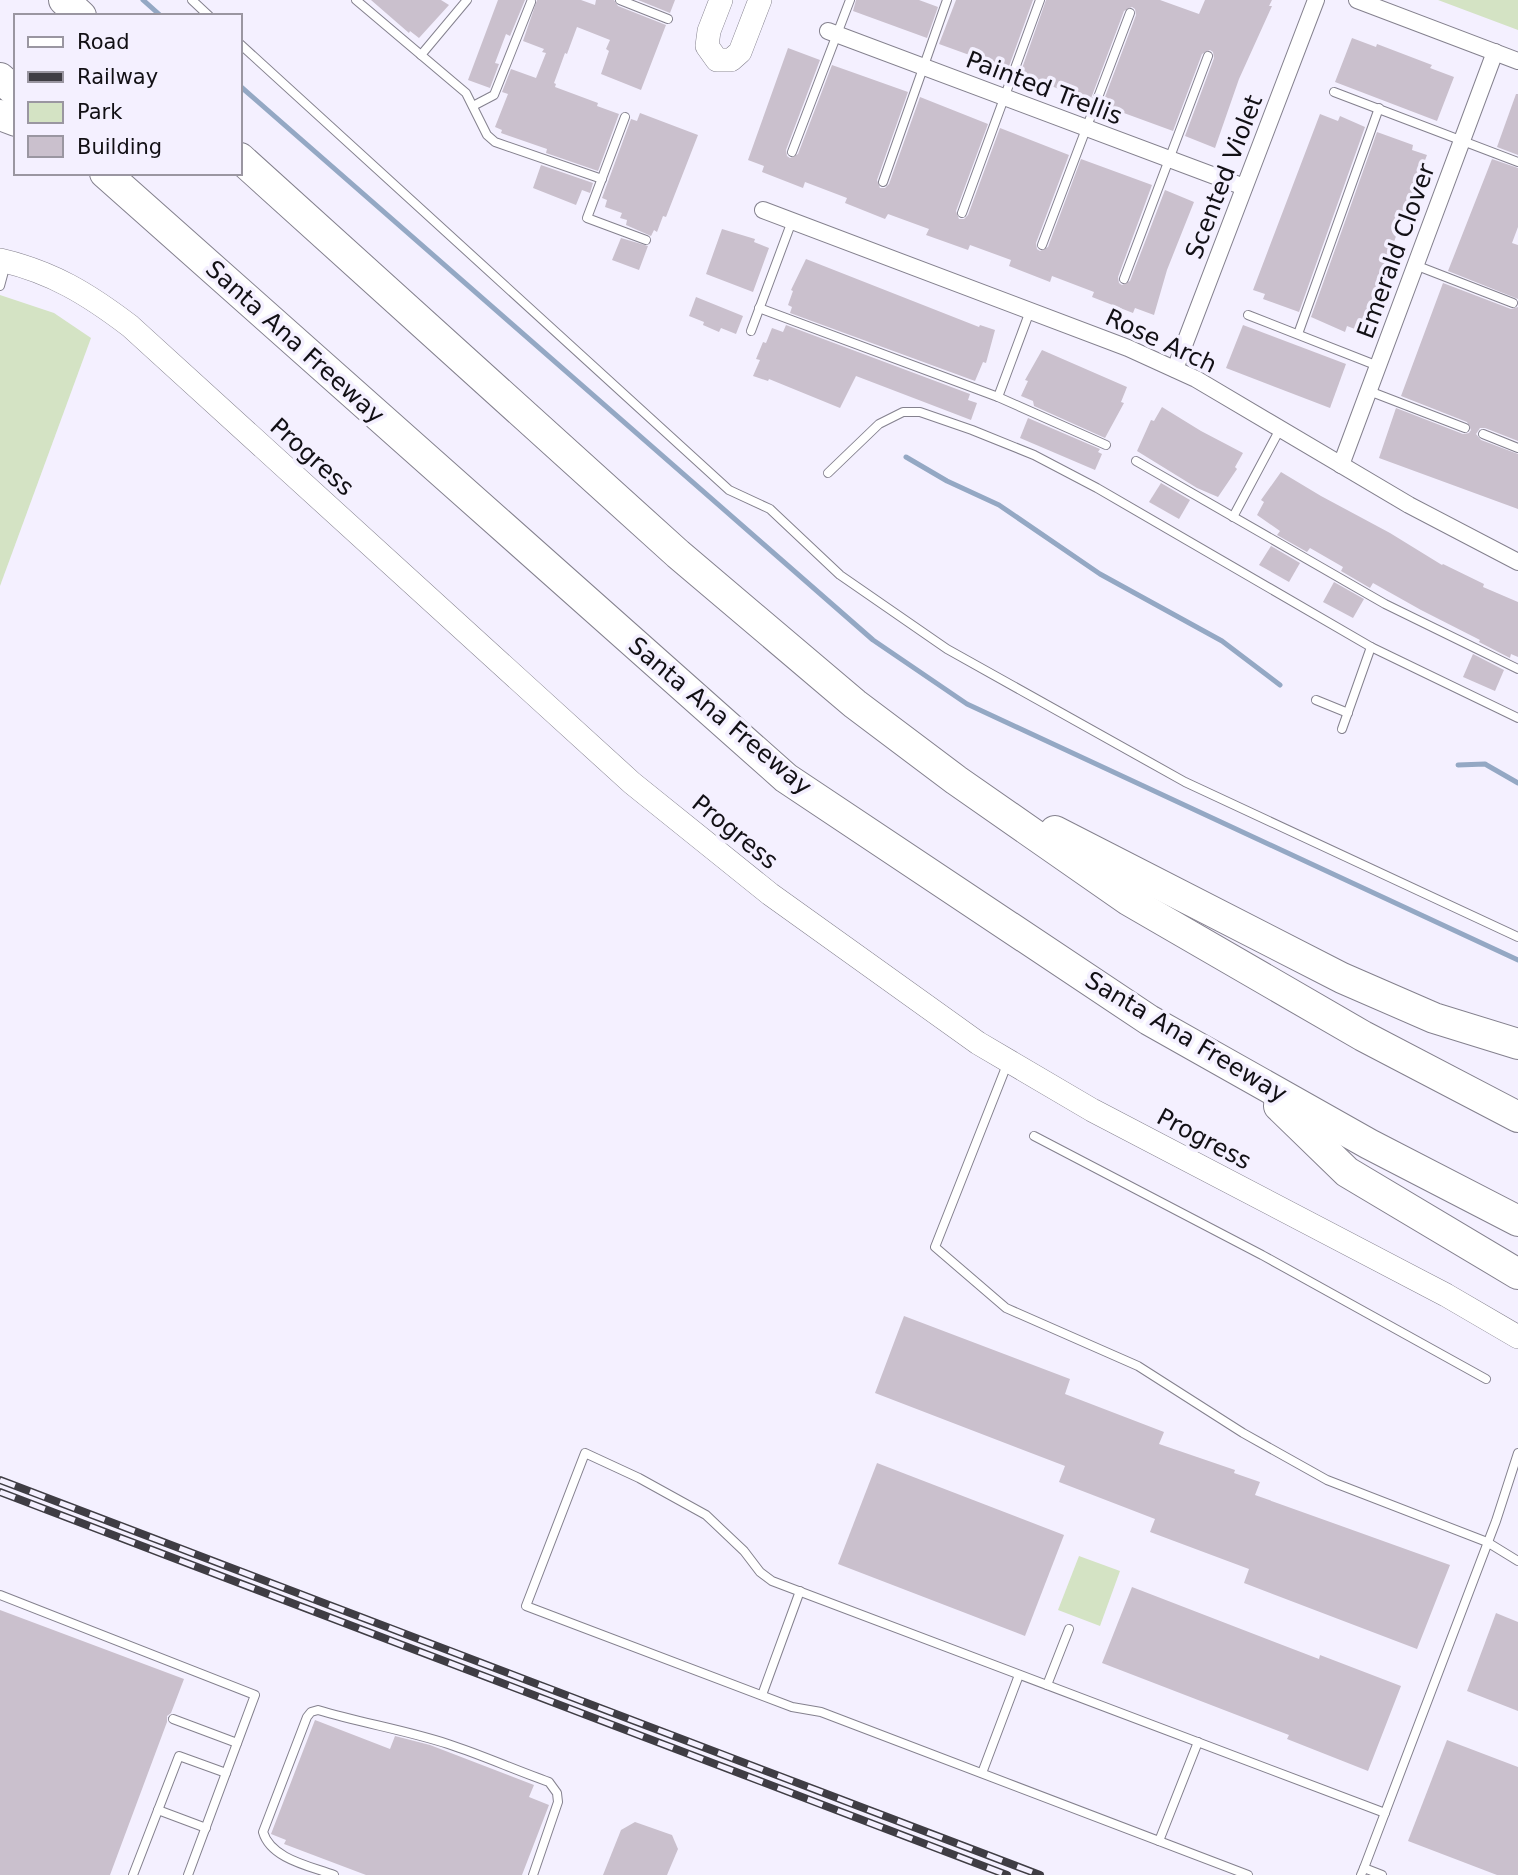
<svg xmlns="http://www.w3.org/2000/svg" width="1518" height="1875" font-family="'DejaVu Sans',sans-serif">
  <rect width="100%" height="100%" fill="#f4f0ff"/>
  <g fill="#d4e3c4">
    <polygon points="1438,0 1518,0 1518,30"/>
    <polygon points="0,295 54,313 91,338 0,586"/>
    <polygon points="1079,1556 1120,1571 1100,1626 1058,1610"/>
  </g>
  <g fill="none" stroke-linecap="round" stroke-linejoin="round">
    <g stroke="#94a8c4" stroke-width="5">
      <polyline points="143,0 161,16"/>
      <polyline points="240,86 873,640 967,704 1518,960"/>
      <polyline points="906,457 947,481 999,505 1100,574 1222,641 1280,685"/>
      <polyline points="1458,765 1485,764 1518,783"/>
    </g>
  </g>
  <g fill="#cac0cd">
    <polygon points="371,0 441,0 449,5 419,38 410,31 409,33"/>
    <polygon points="498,0 525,0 510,36 506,34 495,63 499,64 490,88 468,80"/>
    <polygon points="537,0 581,0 595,5 596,0 614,0 618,6 666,25 641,90 601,74 609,51 606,49 610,40 577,27 567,54 565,53 554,83 556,84 555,87 598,103 597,106 619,114 598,171 546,153 547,149 501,133 502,130 495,127 508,94 502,92 511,69 536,78 546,53 542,52 544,49 523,41"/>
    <polygon points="638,0 675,0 670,13"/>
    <polygon points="856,0 919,0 938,7 927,38 853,11"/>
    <polygon points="956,0 1033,0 1008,69 939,44"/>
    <polygon points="1046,0 1160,0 1199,14 1205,0 1272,0 1269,6 1272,6 1239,79 1215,148 1185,136 1214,58 1213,52 1210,50 1202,54 1173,131 1102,105 1136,15 1135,9 1132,7 1124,11 1090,101 1020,74"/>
    <polygon points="1352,38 1376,47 1377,44 1432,65 1430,68 1454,77 1437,121 1335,82"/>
    <polygon points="788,48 820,60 786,150 787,156 790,158 798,154 832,65 908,92 877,180 880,188 885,188 889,184 920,97 988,124 956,211 959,219 964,219 968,215 1000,128 1069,155 1036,243 1037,249 1040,251 1048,247 1081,159 1152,185 1118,277 1119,283 1122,285 1130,281 1165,190 1194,202 1167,270 1154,315 1135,308 1133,313 1092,297 1094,292 1052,276 1050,282 1009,266 1011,260 970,245 968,250 926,235 929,229 888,214 885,219 845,203 847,198 805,182 803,188 762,172 764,166 748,160"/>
    <polygon points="1516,94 1518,94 1518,155 1497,147"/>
    <polygon points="640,113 698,135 666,217 663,216 657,232 654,230 651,236 626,225 627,220 620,218 622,213 605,207 607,200 602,198 631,119 637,121"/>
    <polygon points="1320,114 1338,121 1340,116 1365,127 1299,312 1263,299 1265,294 1253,290"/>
    <polygon points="1377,132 1413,145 1412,150 1427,155 1360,331 1347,326 1345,332 1311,317"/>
    <polygon points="1492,159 1518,168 1518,227 1512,243 1518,245 1518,299 1448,271"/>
    <polygon points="541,165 593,183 590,193 582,190 576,205 533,188"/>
    <polygon points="722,229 755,239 754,242 769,248 753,292 706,274"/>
    <polygon points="621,238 648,246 639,270 612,260"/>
    <polygon points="806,259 979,327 980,325 995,330 986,363 983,362 975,381 790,313 792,307 788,305 793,291 791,290"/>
    <polygon points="1443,283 1511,309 1518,307 1518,441 1485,428 1480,428 1476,434 1481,440 1518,454 1518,509 1379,458 1396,408 1463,434 1469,433 1471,430 1467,422 1401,396"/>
    <polygon points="696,297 743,316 736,334 721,328 719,332 703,325 704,322 689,316"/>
    <polygon points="786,325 970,394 968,400 977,403 971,420 856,376 840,408 769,379 768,381 753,376 760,360 756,359 763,342 766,343 772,328 783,332"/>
    <polygon points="1243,325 1346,364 1330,408 1226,368"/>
    <polygon points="1042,350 1127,387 1121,402 1124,403 1105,438 1034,406 1033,401 1021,396 1028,381 1025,380"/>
    <polygon points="1162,407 1201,431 1243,453 1235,467 1237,469 1218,497 1197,488 1137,451 1151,420 1154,421"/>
    <polygon points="1028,418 1100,449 1098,452 1102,454 1095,470 1020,438"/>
    <polygon points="1281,472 1321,496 1390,533 1442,565 1443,564 1484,584 1483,587 1518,602 1518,657 1511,654 1510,658 1479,642 1480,640 1421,610 1373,583 1370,588 1341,571 1343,567 1310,548 1307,552 1277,535 1280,531 1257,515 1264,502 1261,500"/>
    <polygon points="1161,483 1190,500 1179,519 1149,502"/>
    <polygon points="1271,546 1300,563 1289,582 1259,565"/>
    <polygon points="1334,582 1364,599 1353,618 1323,602"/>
    <polygon points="1473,654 1504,670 1495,691 1463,677"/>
    <polygon points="904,1316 1070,1379 1065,1394 1164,1432 1159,1444 1235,1470 1234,1473 1260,1482 1255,1495 1450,1565 1417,1649 1244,1583 1249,1569 1150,1532 1155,1519 1059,1482 1065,1466 875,1393"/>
    <polygon points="877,1463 1064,1535 1025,1636 838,1564"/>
    <polygon points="1132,1587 1319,1659 1320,1655 1401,1686 1368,1771 1287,1739 1289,1735 1102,1663"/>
    <polygon points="0,1610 184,1679 171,1713 167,1716 167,1722 110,1875 0,1875"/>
    <polygon points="1496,1613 1518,1622 1518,1711 1467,1691"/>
    <polygon points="315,1720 390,1749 395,1736 430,1745 534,1785 529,1797 549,1805 522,1875 366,1875 284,1844 286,1840 271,1834"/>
    <polygon points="1447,1740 1518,1767 1518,1875 1497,1875 1408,1841"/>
    <polygon points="635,1822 672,1835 678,1849 667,1875 603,1875 621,1830"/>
  </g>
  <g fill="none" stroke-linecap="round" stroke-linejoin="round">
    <g stroke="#84818e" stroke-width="10">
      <g id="lane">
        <polyline points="192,0 209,16"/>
        <polyline points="356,0 466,93 487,135 495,142 602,179"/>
        <polyline points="620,0 668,19"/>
        <polyline points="240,44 729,490 770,509 840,575 947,649 1185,782 1518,937"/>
        <polyline points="421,55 467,0"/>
        <polyline points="1334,92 1518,162"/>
        <polyline points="473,106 494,95 531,2"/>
        <polyline points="625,117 587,218 646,240"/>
        <polyline points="792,152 850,0"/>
        <polyline points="883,182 947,0"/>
        <polyline points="962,213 1040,0"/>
        <polyline points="1042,245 1130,13"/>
        <polyline points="1415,265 1513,303"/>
        <polyline points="1124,279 1208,56"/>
        <polyline points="0,286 6,264"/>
        <polyline points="759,308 998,397 1106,445"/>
        <polyline points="1248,315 1378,366"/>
        <polyline points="751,331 792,221"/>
        <polyline points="1298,334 1379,108"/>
        <polyline points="1369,391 1465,428"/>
        <polyline points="998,397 1030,311"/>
        <polyline points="1483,434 1518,448"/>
        <polyline points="1136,461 1385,604 1518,669"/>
        <polyline points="828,473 879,424 903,412 920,412 972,430 1034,455 1097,488 1371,647 1518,718"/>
        <polyline points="1233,517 1280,429"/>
        <polyline points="1316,700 1348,713"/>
        <polyline points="1342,729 1371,647"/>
        <polyline points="1008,1062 935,1247 1006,1308 1138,1366 1243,1433 1327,1480 1487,1542 1518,1561"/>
        <polyline points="1034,1136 1262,1255 1486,1379"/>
        <polyline points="0,1595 255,1695 188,1875"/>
        <polyline points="1047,1685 1069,1629"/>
        <polyline points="762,1695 800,1591"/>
        <polyline points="173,1719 237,1743"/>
        <polyline points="982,1773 1019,1675"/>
        <polyline points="158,1810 206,1828"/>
        <polyline points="1159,1841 1198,1742"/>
        <polyline points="1364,1868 1496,1521 1518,1453"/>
        <polyline points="133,1875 179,1756 226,1773"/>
        <path d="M334,1875C310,1866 271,1859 263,1832L307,1717L311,1712L318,1710C361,1723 405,1730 448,1744C482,1755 515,1770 549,1782L557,1793L558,1802L533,1875"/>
        <polyline points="1248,1875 821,1712 792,1707 526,1606 585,1453 639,1478 706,1515 744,1551 760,1572 772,1581 1385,1813"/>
        <polyline points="1361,1875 1364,1868 1382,1875"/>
      </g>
    </g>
    <g stroke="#84818e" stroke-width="18">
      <g id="street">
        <polyline points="1357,0 1518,61"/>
        <polyline points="828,31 1244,187"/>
        <polyline points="763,210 1128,348 1196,379 1409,505 1518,562"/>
        <polyline points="1175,369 1316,0"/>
        <polyline points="1341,465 1495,52"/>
      </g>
    </g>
    <g stroke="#84818e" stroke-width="24">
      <g id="secondary">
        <polyline points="721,0 709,31 707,46 717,60 731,60 740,52 760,0"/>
        <path d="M0,260C52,272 88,294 130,326L632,783L770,894L978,1043L1092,1110L1446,1295L1518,1337"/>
      </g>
    </g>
    <g stroke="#84818e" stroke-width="32">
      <g id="highway">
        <polyline points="64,0 81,16"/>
        <polyline points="0,78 16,92"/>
        <polyline points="0,115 16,121"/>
        <polyline points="240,158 678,554 855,704 956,780 1128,900 1363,1036 1518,1117"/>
        <polyline points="105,173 786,778 1149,1020 1369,1144 1518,1221"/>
        <polyline points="1055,831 1342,978 1434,1018 1518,1044"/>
        <polyline points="1279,1106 1347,1172 1518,1274"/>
      </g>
    </g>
    <use href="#lane" stroke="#fff" stroke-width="8"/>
    <use href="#street" stroke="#fff" stroke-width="16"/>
    <use href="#secondary" stroke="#fff" stroke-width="23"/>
    <use href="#highway" stroke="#fff" stroke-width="30"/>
    <g stroke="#3f3d44" stroke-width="8">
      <g id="rail">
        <polyline points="0,1480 1040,1875"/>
        <polyline points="0,1492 1007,1875"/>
      </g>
    </g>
    <use href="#rail" stroke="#f4f0ff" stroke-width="5" stroke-dasharray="16" stroke-linecap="butt"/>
  </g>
  <g text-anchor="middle" stroke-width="7" stroke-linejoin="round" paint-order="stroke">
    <g font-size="24" fill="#121015" stroke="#f4f0ff">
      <text transform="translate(1044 88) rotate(21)" y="8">Painted Trellis</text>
      <text transform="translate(1224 177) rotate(-69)" y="8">Scented Violet</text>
      <text transform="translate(1396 251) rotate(-70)" y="8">Emerald Clover</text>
      <text transform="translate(1161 341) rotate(25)" y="8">Rose Arch</text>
      <text transform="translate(295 342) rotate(42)" y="8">Santa Ana Freeway</text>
      <text transform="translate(312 457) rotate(42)" y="8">Progress</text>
      <text transform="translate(720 716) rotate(40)" y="8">Santa Ana Freeway</text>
      <text transform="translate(735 832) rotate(39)" y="8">Progress</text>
      <text transform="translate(1186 1037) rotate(31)" y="8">Santa Ana Freeway</text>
      <text transform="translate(1204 1139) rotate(28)" y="8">Progress</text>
    </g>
  </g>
  <rect x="14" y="14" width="228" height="161" fill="#f4f0ff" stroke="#9a96a1" stroke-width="2"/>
  <rect x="28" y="37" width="35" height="10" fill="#ffffff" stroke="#9a96a1" stroke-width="2"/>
  <text x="77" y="49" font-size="21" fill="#121015">Road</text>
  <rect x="28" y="72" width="35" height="10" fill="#3f3d44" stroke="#9a96a1" stroke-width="2"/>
  <text x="77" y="84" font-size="21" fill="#121015">Railway</text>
  <rect x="28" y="102" width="35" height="21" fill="#d4e3c4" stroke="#9a96a1" stroke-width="2"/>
  <text x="77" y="119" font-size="21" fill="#121015">Park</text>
  <rect x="28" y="136" width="35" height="21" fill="#cac0cd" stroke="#9a96a1" stroke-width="2"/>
  <text x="77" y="154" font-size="21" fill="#121015">Building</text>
</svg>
